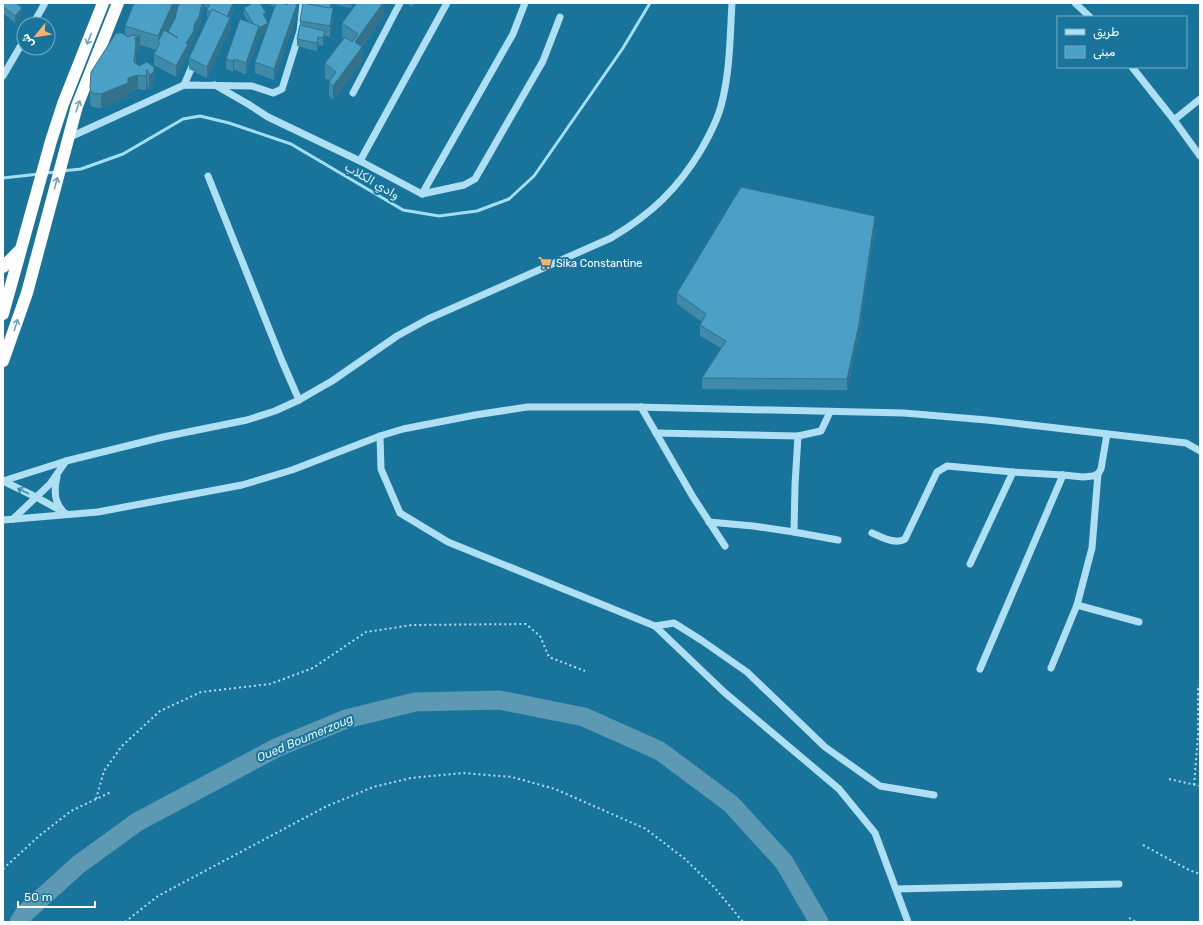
<svg xmlns="http://www.w3.org/2000/svg" width="1203" height="925" font-family="Rubik,'Noto Sans Arabic',sans-serif">
  <rect width="100%" height="100%" fill="#19749c"/>
  <g fill="none" stroke-linecap="round" stroke-linejoin="round">
    <g stroke="#a2def4" stroke-width="3">
      <polyline points="62,171 81,169 123,154 183,119 200,116 229,123 291,144 403,210 439,216 477,211 509,199 534,176 623,48 650,3"/>
      <polyline points="45,173 57,172"/>
      <polyline points="3,178 39,174"/>
    </g>
    <polyline stroke="#5d99b2" stroke-width="19" points="19,922 25,913 78,865 137,822 276,748 346,719 415,702 499,700 584,717 660,751 731,804 784,862 819,922"/>
    <g stroke="#afdff2" stroke-width="2" stroke-dasharray="2 3" stroke-linecap="butt">
      <polyline points="1169,779 1200,786"/>
      <polyline points="1194,785 1198,736 1198,685"/>
      <polyline points="96,799 104,771 122,746 160,711 201,692 270,684 313,668 366,632 412,625 526,624 540,636 549,657 585,671"/>
      <polyline points="1143,845 1189,870 1200,874"/>
      <polyline points="3,869 39,836 71,811 111,792"/>
      <polyline points="1129,918 1136,922"/>
      <polyline points="125,922 158,896 325,807 373,787 411,778 463,773 512,777 555,789 646,829 685,859 715,888 743,922"/>
    </g>
    <g stroke="#afdff2" stroke-width="7">
      <polyline points="1075,3 1090,17"/>
      <polyline points="33,24 45,3"/>
      <polyline points="1132,67 1174,120 1200,156"/>
      <polyline points="3,76 24,40"/>
      <polyline points="184,85 194,62"/>
      <polyline points="215,85 248,104 268,117 360,161 422,194 464,185 475,179 543,61 560,17"/>
      <polyline points="353,93 400,3"/>
      <polyline points="1174,120 1200,99"/>
      <polyline points="68,138 184,85 252,86 273,93 282,89 300,31 303,3"/>
      <polyline points="360,161 447,3"/>
      <polyline points="208,176 282,361 299,400"/>
      <polyline points="422,194 513,34 525,3"/>
      <polyline points="641,407 693,497 725,546"/>
      <polyline points="656,433 798,436 821,431 830,412"/>
      <polyline points="380,436 381,469 400,513 448,542 655,626 724,692 839,789 875,833 908,922"/>
      <polyline points="1098,474 1092,548 1077,605 1139,622"/>
      <path d="M57,477C54,489 54,501 62,510"/>
      <path d="M3,481L66,461L163,437L247,420L275,411L299,400L332,381L397,336L428,319L611,238C651,214 677,190 701,150C709,136 717,121 721,106C730,73 730,37 732,3"/>
      <polyline points="3,481 36,497 67,514"/>
      <polyline points="13,519 50,484 66,461"/>
      <polyline points="3,520 98,512 242,485 292,470 380,436 403,429 475,415 527,407 635,407 904,413 987,420 1186,443 1200,451"/>
      <polyline points="709,522 753,526 794,532 838,540"/>
      <polyline points="794,532 795,485 798,436"/>
      <path d="M872,533C881,537 896,545 905,539L937,472L947,466L1013,472L1063,475L1083,477L1093,476L1098,474L1101,469L1107,434"/>
      <polyline points="970,564 1013,472"/>
      <polyline points="655,626 674,623 701,640 747,672 825,747 880,786 934,795"/>
      <polyline points="1051,668 1077,605"/>
      <polyline points="980,669 1063,475"/>
      <polyline points="896,889 1119,884"/>
    </g>
    <g stroke="#fff" stroke-width="12">
      <polyline points="3,267 20,250"/>
      <polyline points="3,314 51,141 63,104 103,3"/>
      <polyline points="3,361 27,293 77,106 118,3"/>
    </g>
  </g>
  <g fill="#408aa9">
    <polygon points="3,3 22,15 15,23 3,13"/>
    <polygon points="178,3 178,6 166,32 168,32 168,31 175,19 180,3 234,3 234,8 230,18 230,29 207,78 189,69 189,58 208,18 207,17 207,10 208,8 205,6 203,10 199,28 195,34 193,42 188,51 188,55 176,77 154,65 154,54 156,50 140,45 140,50 136,52 136,63 139,66 147,62 154,81 154,87 149,89 147,84 146,90 138,89 128,93 128,97 101,108 92,107 90,102 90,88 125,35 125,26"/>
    <polygon points="270,3 295,3 297,14 274,80 255,73 255,62 266,31 259,36 246,74 234,70 233,72 226,69 226,59 249,23 244,15 244,8 266,18 268,25 275,7 270,5"/>
    <polygon points="337,3 352,3 351,8 337,5"/>
    <polygon points="357,3 386,3 384,5 384,16 362,47 362,61 333,100 329,96 329,82 330,81 325,78 325,63 344,38 342,37 342,23"/>
    <polygon points="406,3 414,3 412,7"/>
    <polygon points="331,8 333,19 330,37 325,36 323,46 318,45 317,51 297,46 297,39 300,25 300,21"/>
    <polygon points="875,227 859,335 847,390 702,389 702,378 721,348 700,336 700,325 702,322 677,304 677,293"/>
  </g>
  <g fill="#34718a">
    <polygon points="173,3 178,3 178,6 160,45 160,43 158,42 158,50 158,36"/>
    <polygon points="202,3 205,3 205,6 203,10 199,28 195,34 193,42 188,51 188,55 176,77 176,66 195,23"/>
    <polygon points="233,3 234,3 234,8 226,26 226,19"/>
    <polygon points="383,3 386,3 384,5 384,16 355,56 355,42"/>
    <polygon points="297,4 297,14 274,80 274,69"/>
    <polygon points="22,8 22,15 15,23 15,16"/>
    <polygon points="333,8 333,19 330,37 330,26"/>
    <polygon points="266,13 266,20 263,14"/>
    <polygon points="230,18 230,29 207,78 207,67"/>
    <polygon points="268,23 268,30 259,36 246,74 246,63 259,26"/>
    <polygon points="325,31 325,38 323,46 323,38"/>
    <polygon points="140,36 140,50 136,52 134,76 138,75 138,89 128,93 128,97 101,108 101,94 135,38"/>
    <polygon points="318,37 318,45 317,51 317,43"/>
    <polygon points="362,47 362,61 333,100 333,86"/>
    <polygon points="234,59 234,70 233,72 233,61"/>
    <polygon points="154,67 154,87 149,89 149,75"/>
    <polygon points="147,69 147,84 146,90 146,76"/>
    <polygon points="875,216 875,227 859,335 847,390 847,379"/>
  </g>
  <g fill="#4aa1c5" stroke="#34718a">
    <polygon points="3,3 16,3 22,8 15,16 3,6"/>
    <polygon points="134,3 173,3 158,36 125,26"/>
    <polygon points="180,3 202,3 199,17 195,23 193,32 186,43 188,44 176,66 154,54 160,43 158,42 164,30 178,38 168,31 175,19 178,6"/>
    <polygon points="206,3 210,3 209,6"/>
    <polygon points="210,3 233,3 227,17 212,9 211,12 207,10"/>
    <polygon points="253,3 260,3 266,13 263,14 268,23 259,28 259,26 254,25 244,8"/>
    <polygon points="276,3 283,3 287,5 288,3 297,4 274,69 255,62"/>
    <polygon points="303,3 333,8 330,26 300,21"/>
    <polygon points="308,3 331,3 330,8 308,4"/>
    <polygon points="343,3 351,3 351,5"/>
    <polygon points="357,3 383,3 355,42 362,47 333,86 329,82 336,72 325,63 345,37 352,42 358,34 342,23"/>
    <polygon points="212,9 230,18 207,67 189,58"/>
    <polygon points="240,19 259,26 246,63 234,59 233,61 226,59"/>
    <polygon points="300,25 325,31 323,38 318,37 317,43 297,39"/>
    <polygon points="116,33 122,33 128,37 132,35 140,36 135,38 136,42 134,62 139,66 147,62 154,67 154,72 149,75 147,69 146,76 138,75 128,78 128,83 101,94 92,93 90,88 91,72"/>
    <polygon points="741,187 875,216 859,324 847,379 702,378 726,341 700,325 706,314 677,293"/>
  </g>
  <defs><path id="oneway-shaft" d="M-6 0H5M1.5-3L5.5 0L1.5 3" fill="none" stroke-width="1.6" stroke-linecap="round" stroke-linejoin="round"/></defs>
  <g stroke="#6aa5bf">
    <use href="#oneway-shaft" transform="translate(89 39) rotate(112)"/>
    <use href="#oneway-shaft" transform="translate(78 106) rotate(-71)"/>
    <use href="#oneway-shaft" transform="translate(56 183) rotate(-75)"/>
    <use href="#oneway-shaft" transform="translate(16 325) rotate(-72)"/>
  </g>
  <use stroke="#3789ad" href="#oneway-shaft" transform="translate(23 491) rotate(-154)"/>
  <defs>
    <g id="supermarket-bare" transform="scale(1.08)"><path d="M-6-5.5h2.5l.6 2H6L4.5 2H-2.5L-4.4-4H-6ZM-1.5 3.2a1.3 1.3 0 1 0 .1 0ZM3 3.2a1.3 1.3 0 1 0 .1 0Z" fill="#ffb070" stroke="#19749c" stroke-width="2.5" paint-order="stroke"/></g>
  </defs>
  <g fill-rule="evenodd">
    <use href="#supermarket-bare" x="545" y="263"/>
  </g>
  <g text-anchor="middle" stroke-width="4" stroke-linejoin="round" paint-order="stroke">
    <g font-size="11" fill="#fff" stroke="#19749c" text-anchor="start">
      <text x="556" y="267">Sika Constantine</text>
    </g>
    <g font-size="12" font-style="italic" fill="#def3fc" stroke="#19749c">
      <text transform="translate(372 181) rotate(30)" y="4">وادي الكلاب</text>
      <text transform="translate(305 738) rotate(-23)" y="4">Oued Boumerzoug</text>
    </g>
  </g>
  <rect width="1203" height="925" fill="none" stroke="#ffffff" stroke-width="8"/>
  <rect x="1057" y="16" width="130" height="52" fill="#19749c" stroke="#75acc4"/>
  <rect x="1065" y="29" width="20" height="6" fill="#afdff2" stroke="#75acc4"/>
  <text x="1093" y="36" font-size="12" fill="#ffffff">طريق</text>
  <rect x="1065" y="46" width="20" height="12" fill="#4aa1c5" stroke="#75acc4"/>
  <text x="1093" y="56" font-size="12" fill="#ffffff">مبنى</text>
  <g transform="translate(36 36) rotate(240)"><circle r="19" fill="#19749c" stroke="#75acc4"/>
  <path d="M0-3L7 15L0 10L-7 15Z" fill="#ffb070"/>
  <text y="-6" font-size="11" font-weight="bold" text-anchor="middle" fill="#ffffff">ش</text>
  </g>
  <path d="M18 901v6h77v-6" fill="none" stroke="#ffffff" stroke-width="2"/>
  <text x="24" y="901" font-size="12" fill="#ffffff" stroke="#19749c" stroke-width="3" paint-order="stroke">50 m</text>
</svg>
